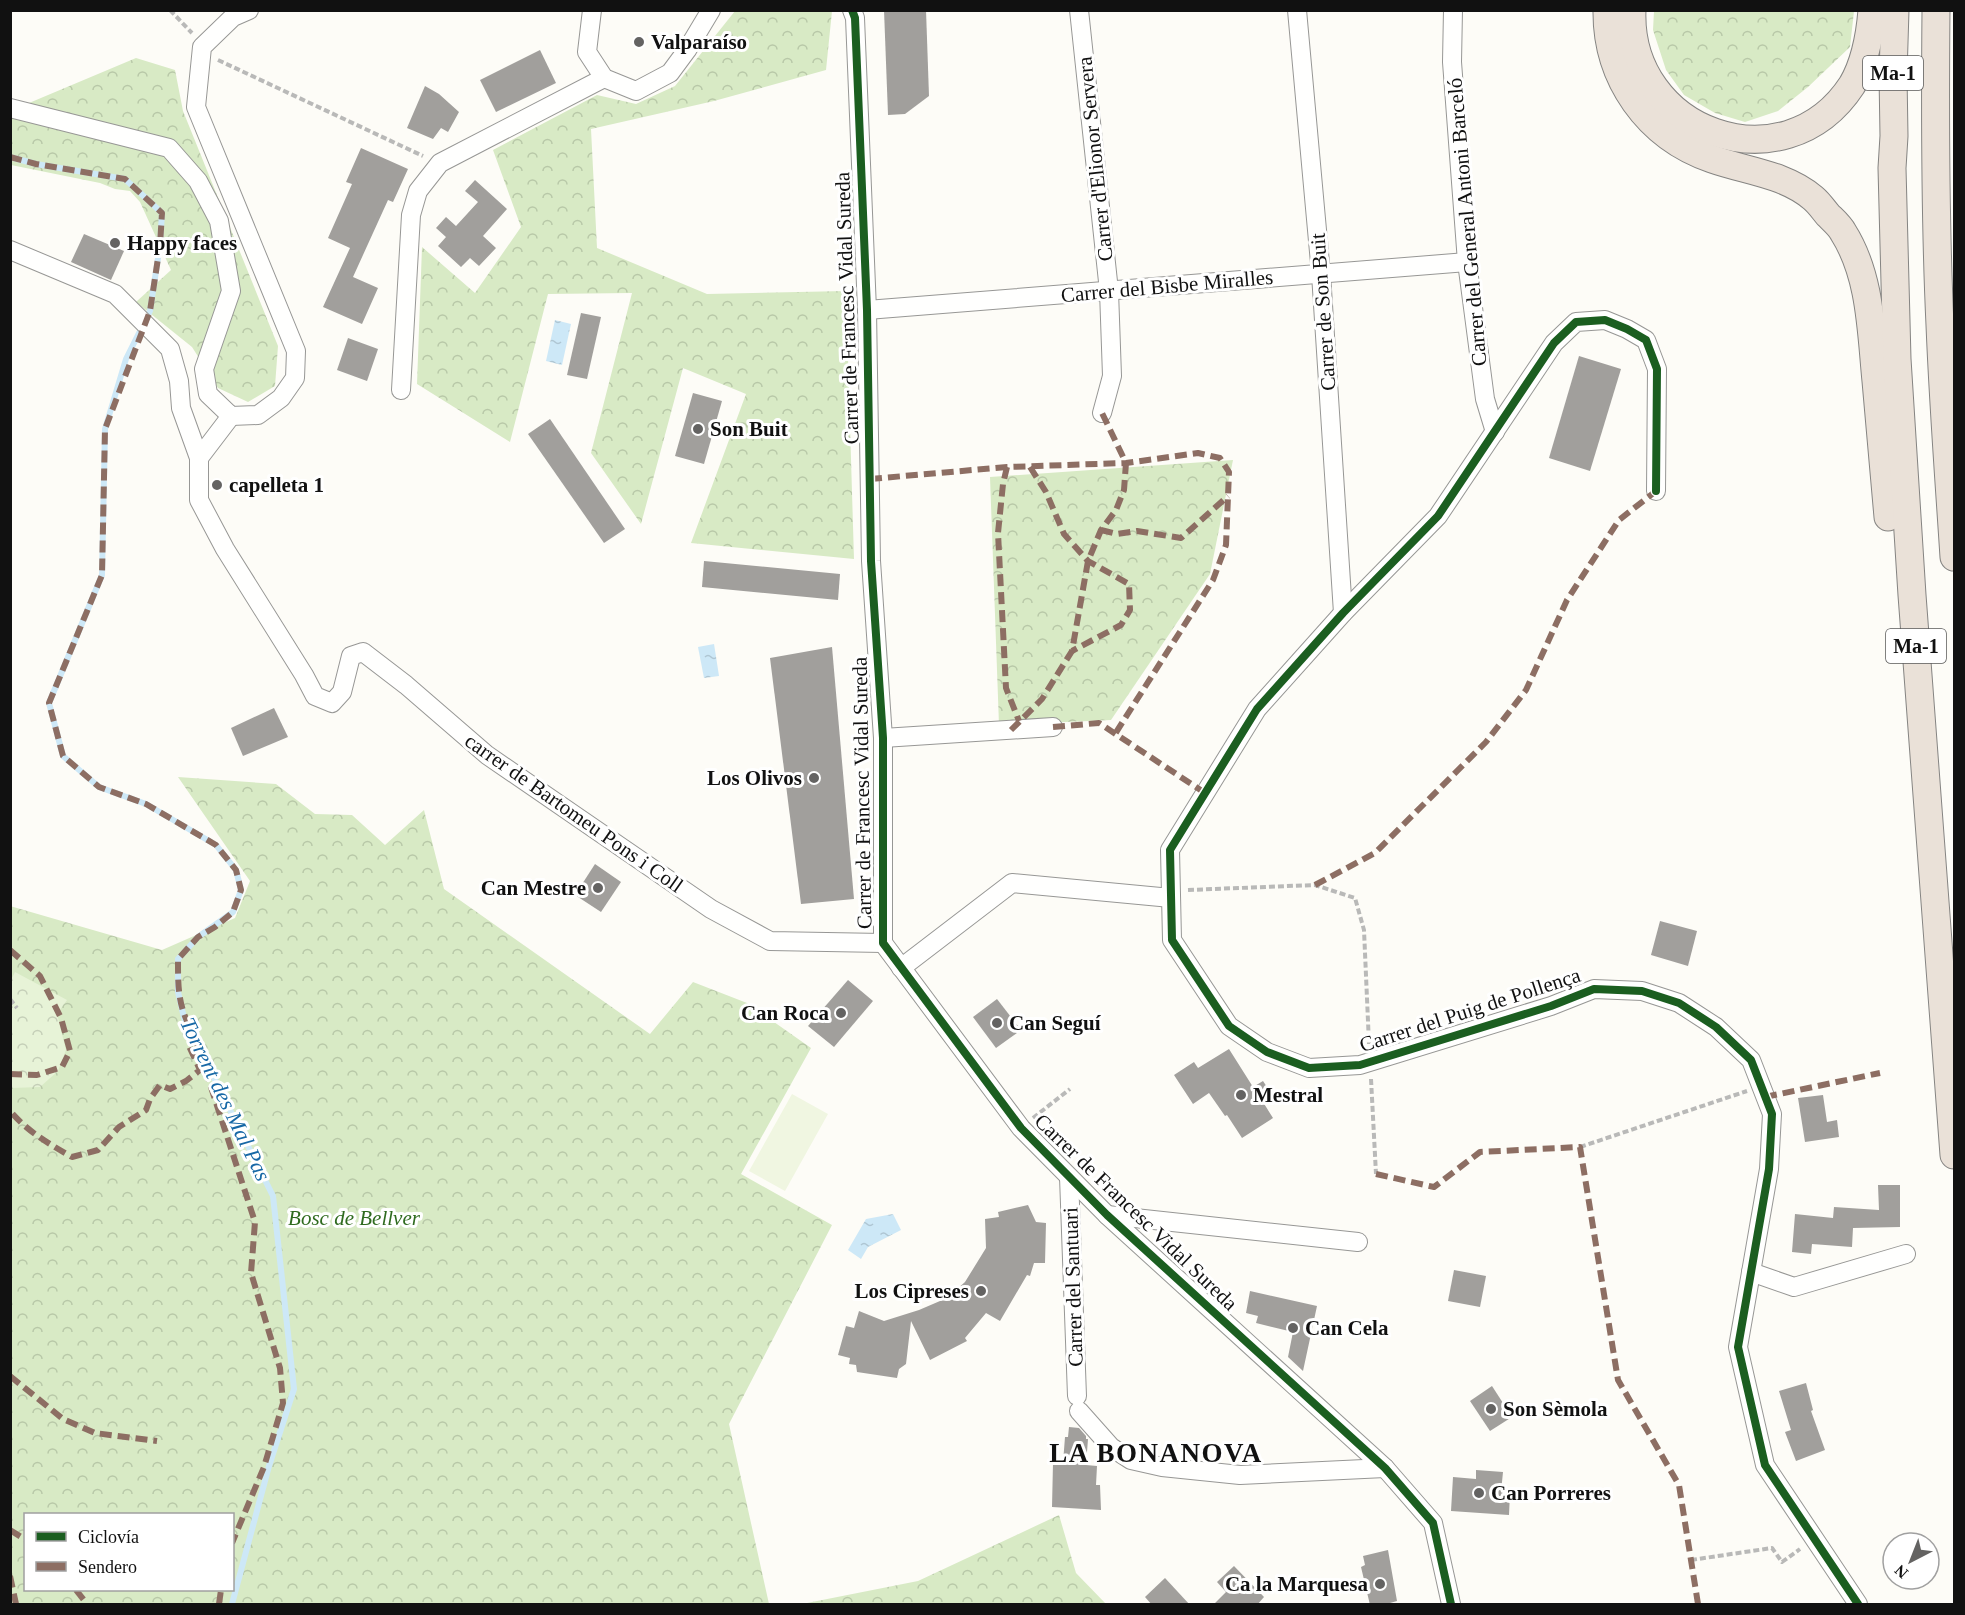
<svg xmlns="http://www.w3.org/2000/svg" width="1965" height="1615" font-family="'Times New Roman',serif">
  <defs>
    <pattern id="forest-crowns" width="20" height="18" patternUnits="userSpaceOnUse" patternTransform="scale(1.5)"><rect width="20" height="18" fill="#d8eac5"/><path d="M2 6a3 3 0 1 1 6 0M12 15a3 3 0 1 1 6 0" fill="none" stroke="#b8c8a8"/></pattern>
    <pattern id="park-crowns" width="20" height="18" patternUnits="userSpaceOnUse" patternTransform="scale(1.5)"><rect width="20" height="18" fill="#e7f3d7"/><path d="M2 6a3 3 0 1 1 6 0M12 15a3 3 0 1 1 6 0" fill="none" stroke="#c5cfb8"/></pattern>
    <pattern id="water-ripples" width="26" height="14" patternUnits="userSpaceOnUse" patternTransform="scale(1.5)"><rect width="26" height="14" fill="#cde8f7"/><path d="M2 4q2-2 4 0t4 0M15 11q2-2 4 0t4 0" fill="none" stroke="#afc6d3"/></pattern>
  </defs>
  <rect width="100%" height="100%" fill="#fdfcf7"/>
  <g fill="url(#forest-crowns)" fill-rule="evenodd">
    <polygon points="735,11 832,11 826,70 714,101 591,129 597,248 707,294 846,291 854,559 691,543 746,394 683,368 641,524 591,453 632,293 548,294 510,442 417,384 422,247 475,293 521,227 493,150 597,95 636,104 675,86"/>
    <polygon points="1654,11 1654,10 1854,11 1850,47 1808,87 1778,111 1745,122 1715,113 1684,95 1666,70 1653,30"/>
    <polygon points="136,58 175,70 183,111 278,346 275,386 248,402 218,388 192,347 136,302 171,270 140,202 130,191 115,189 100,183 11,165 10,111"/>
    <polygon points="1233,460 1210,574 1111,720 999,725 990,477"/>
    <path d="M178,777L276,784L315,814L352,815L385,845L424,810L444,889L650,1034L693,982L747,1003L811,1048L741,1174L832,1225L729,1424L769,1604H11L10,906L162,950L235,918L250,881ZM26,1514H232V1590H26Z"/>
    <polygon points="1059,1515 1076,1573 1106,1604 802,1604 918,1581"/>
  </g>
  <polygon fill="url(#park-crowns)" points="15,972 67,1000 57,1014 66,1050 58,1071 40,1087 11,1088 10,982"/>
  <polygon fill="#f0f6e1" points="792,1094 828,1114 785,1191 749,1171"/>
  <g fill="url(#water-ripples)">
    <polygon points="555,320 571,324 562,365 546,361"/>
    <polygon points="714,644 719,676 704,678 698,647"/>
    <polygon points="893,1214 901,1230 868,1247 861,1259 848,1250 866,1219"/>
  </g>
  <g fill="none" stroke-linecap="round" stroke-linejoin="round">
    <polyline stroke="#cde8f7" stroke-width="6" points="10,157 36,164 125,179 162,213 160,245 150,311 126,359 105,429 102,575 49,703 63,756 99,787 146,804 216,845 236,870 241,890 233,912 198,937 178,959 178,992 184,1018 273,1196 294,1389 269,1466 232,1604"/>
  </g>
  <g fill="#a19f9c">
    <polygon points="884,10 926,10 929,96 905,114 888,115"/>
    <polygon points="540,50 556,83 496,112 480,80"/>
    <polygon points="425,86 439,94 459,112 448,132 441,128 433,139 407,128"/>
    <polygon points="361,148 408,169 393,202 388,200 353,277 378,288 362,324 323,307 350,248 328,238 352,184 346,182"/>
    <polygon points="475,180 507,209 483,236 496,248 479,266 470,258 461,267 438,246 446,237 436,228 446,217 456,226 478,202 465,191"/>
    <polygon points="84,234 124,251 111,280 71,262"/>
    <polygon points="581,313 601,317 587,379 567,375"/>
    <polygon points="348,338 378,349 367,381 337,370"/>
    <polygon points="1579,356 1621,369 1590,471 1549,458"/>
    <polygon points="693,393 722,401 704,464 675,456"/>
    <polygon points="550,419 625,529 604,543 528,434"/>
    <polygon points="704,561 840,574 838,600 702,587"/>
    <polygon points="832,647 854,899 801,904 770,658"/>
    <polygon points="274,708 288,737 243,756 231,728"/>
    <polygon points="595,864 621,882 601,912 575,895"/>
    <polygon points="1660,921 1697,931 1688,966 1651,955"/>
    <polygon points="848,980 873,1001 834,1047 808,1026"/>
    <polygon points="997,999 1021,1030 996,1048 973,1017"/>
    <polygon points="1229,1049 1253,1087 1263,1081 1273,1096 1263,1102 1273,1118 1242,1138 1227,1115 1225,1116 1209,1093 1193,1104 1174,1075 1194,1062 1198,1068"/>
    <polygon points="1823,1095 1827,1122 1837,1120 1839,1137 1805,1142 1798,1098"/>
    <polygon points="1878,1185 1900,1185 1900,1227 1853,1228 1852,1247 1812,1244 1811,1254 1792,1252 1795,1214 1833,1218 1834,1207 1879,1210"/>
    <polygon points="1028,1205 1036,1222 1046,1223 1045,1263 1034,1263 1030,1276 1027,1275 1000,1321 986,1313 965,1338 967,1341 930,1360 911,1321 906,1364 899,1369 897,1378 857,1372 856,1365 849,1364 850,1358 838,1355 846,1326 854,1328 859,1311 884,1321 919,1310 947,1298 965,1282 986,1248 985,1219 999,1217 998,1212"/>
    <polygon points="1454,1270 1486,1276 1480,1307 1448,1301"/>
    <polygon points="1250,1291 1317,1306 1303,1371 1288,1357 1293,1332 1256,1323 1258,1316 1246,1313"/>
    <polygon points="1806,1383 1813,1410 1811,1411 1825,1450 1796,1461 1785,1432 1791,1430 1779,1391"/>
    <polygon points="1492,1386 1512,1417 1490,1431 1470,1401"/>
    <polygon points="1069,1427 1079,1428 1086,1436 1086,1439 1088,1439 1086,1465 1097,1466 1096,1485 1100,1485 1101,1510 1052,1507 1053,1463 1063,1463 1065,1437 1068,1437"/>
    <polygon points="1476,1470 1503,1472 1501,1492 1510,1493 1509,1515 1451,1511 1453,1477 1476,1479"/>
    <polygon points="1388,1550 1397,1601 1383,1605 1370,1605 1361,1567 1365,1565 1363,1556"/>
    <polygon points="1234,1566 1264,1597 1257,1605 1213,1605 1226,1592 1217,1582"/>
    <polygon points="1165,1578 1190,1605 1152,1605 1145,1597"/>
  </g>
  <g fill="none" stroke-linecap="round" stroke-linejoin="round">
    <g stroke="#979795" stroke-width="20">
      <g id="minor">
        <polyline points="592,10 587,52 604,78 636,91 670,73 687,50 711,10"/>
        <polyline points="852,10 855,18 867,310 871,561 883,738 883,943 1021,1128 1107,1215 1385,1468 1433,1523 1451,1604"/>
        <polyline points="1079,10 1109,291 1112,376 1102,413"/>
        <polyline points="1297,10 1321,274 1343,613"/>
        <polyline points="1453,10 1452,62 1467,262 1485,399 1495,432"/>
        <polyline points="10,108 169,148 198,181 219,221 231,291 204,369 208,394 231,416 258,415 281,398 295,378 296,351 196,107 202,47 233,17 249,10"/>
        <polyline points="10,250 115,294 170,349 179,381 181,408 199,458"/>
        <polyline points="867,310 1467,262"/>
        <polyline points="401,390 411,215 418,191 440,163 604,78"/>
        <polyline points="231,416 199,458 199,500 225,549 304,675 315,696 332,703 342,692 351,656 363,652 406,685 487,755 711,909 770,941 883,943"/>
        <polyline points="1656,491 1657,369 1646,340 1627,329 1605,320 1576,322 1554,343 1438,516 1343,613 1257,709 1170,850 1172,940 1229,1026 1267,1052 1309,1068 1360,1065 1551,1006 1594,989 1642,991 1679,1003 1716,1027 1751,1060 1772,1114 1769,1169 1738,1347 1765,1465 1858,1604"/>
        <polyline points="883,738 1053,727"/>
        <polyline points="901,968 1012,883 1171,898"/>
        <polyline points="1069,1177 1077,1396"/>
        <polyline points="1107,1215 1358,1242"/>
        <polyline points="1751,1272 1794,1287 1906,1254"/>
        <polyline points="1079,1411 1111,1447 1131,1460 1162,1467 1240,1475 1385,1468"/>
      </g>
    </g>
    <g stroke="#858482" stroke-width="29">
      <g id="highway">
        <path d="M1607,10C1606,79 1648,137 1712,159C1746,171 1785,174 1813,198C1819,203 1823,209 1828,215C1833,220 1840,226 1843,232C1871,276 1871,331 1876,381C1880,427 1884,472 1888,517"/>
        <path d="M1632,10C1627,132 1784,189 1852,85C1865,63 1870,35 1872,10"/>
        <polyline points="1895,10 1893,75 1894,136 1892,168 1897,359 1912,595 1954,1155"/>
        <path d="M1936,10C1935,115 1935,220 1940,325C1943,402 1949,480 1954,557"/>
      </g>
    </g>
    <g stroke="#b9b9b8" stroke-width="4" stroke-dasharray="6 3" stroke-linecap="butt">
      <polyline points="170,10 192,33"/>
      <polyline points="218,60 423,156"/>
      <polyline points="1188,890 1315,885 1355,898 1364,930 1369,1044"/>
      <polyline points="10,999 17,1008"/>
      <polyline points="1371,1079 1376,1174"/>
      <polyline points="1033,1118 1070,1089"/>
      <polyline points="1580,1147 1747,1091"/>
      <polyline points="1691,1560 1772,1548 1782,1562 1800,1549"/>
    </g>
    <use href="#minor" stroke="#fffffe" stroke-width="18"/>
    <use href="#highway" stroke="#eae1d8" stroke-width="27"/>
    <g stroke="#8d6e63" stroke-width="6" stroke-dasharray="12 6" stroke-linecap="butt">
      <path d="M10,157L36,164L125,179L162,213L160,245L150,311L105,429L102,575L49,703L63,756L99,787L146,804L216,845L236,870L241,890L233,912L215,927L198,937L178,959C178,990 178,1007 194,1035L189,1046L200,1070L186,1081L170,1089L160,1085L150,1099L146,1110L119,1127L98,1150L72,1157C49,1144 27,1131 10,1111"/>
      <polyline points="1007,467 1003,484 998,533 1006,688 1019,721"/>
      <polyline points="1030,467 1046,492 1064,534 1088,561 1129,584 1130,610 1121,625 1072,651"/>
      <polyline points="870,479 1007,467 1126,463 1198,453 1220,458 1229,472 1226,545 1213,580 1115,734"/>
      <polyline points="1101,530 1117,534 1137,531 1181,538 1228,496"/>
      <polyline points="1053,727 1099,723 1205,793"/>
      <polyline points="1011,730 1042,699 1072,651 1088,561 1101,530 1116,510 1124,490 1126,463 1102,413"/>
      <polyline points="1315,885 1375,853 1486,742 1526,690 1567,600 1619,520 1656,491"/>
      <polyline points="10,950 40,976 61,1018 70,1051 62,1067 37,1075 10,1074"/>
      <polyline points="194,1035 255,1222 251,1273 280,1368 283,1403 264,1467 232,1543"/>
      <polyline points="1765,1097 1880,1073"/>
      <polyline points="1376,1174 1434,1187 1480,1152 1580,1147 1618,1380 1679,1485 1698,1604"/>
      <polyline points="10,1376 63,1419 95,1433 157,1441"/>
      <polyline points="10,1530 26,1540"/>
      <polyline points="10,1576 16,1604"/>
      <polyline points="76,1590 87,1604"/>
      <polyline points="219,1604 221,1590"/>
    </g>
    <g stroke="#fff" stroke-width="11">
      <g id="cycleway">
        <polyline points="852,10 855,18 867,310 871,561 883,738 883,943 1021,1128 1107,1215 1385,1468 1433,1523 1451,1604"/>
        <polyline points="1656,491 1657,369 1646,340 1627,329 1605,320 1576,322 1554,343 1438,516 1343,613 1257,709 1170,850 1172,940 1229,1026 1267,1052 1309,1068 1360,1065 1551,1006 1594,989 1642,991 1679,1003 1716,1027 1751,1060 1772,1114 1769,1169 1738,1347 1765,1465 1858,1604"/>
      </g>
    </g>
    <use href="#cycleway" stroke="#1b5e20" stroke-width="8"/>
  </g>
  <g fill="#646362" stroke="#fff" stroke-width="2">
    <circle cx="639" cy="42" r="6"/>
    <circle cx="115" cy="243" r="6"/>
    <circle cx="698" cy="429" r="6"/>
    <circle cx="217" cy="485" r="6"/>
    <circle cx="814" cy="778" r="6"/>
    <circle cx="598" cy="888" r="6"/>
    <circle cx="841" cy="1013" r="6"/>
    <circle cx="997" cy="1023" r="6"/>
    <circle cx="1241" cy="1095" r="6"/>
    <circle cx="981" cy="1291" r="6"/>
    <circle cx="1293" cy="1328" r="6"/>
    <circle cx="1491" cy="1409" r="6"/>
    <circle cx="1479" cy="1493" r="6"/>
    <circle cx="1380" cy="1584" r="6"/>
  </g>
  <g text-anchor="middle" stroke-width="6" stroke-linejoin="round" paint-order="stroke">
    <g fill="#fff" stroke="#585858" stroke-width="1.5">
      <rect x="1863" y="56" width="60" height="34" rx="4.5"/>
      <rect x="1886" y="629" width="60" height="34" rx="4.5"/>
    </g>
    <g font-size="20" font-weight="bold" fill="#111">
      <text x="1893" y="80">Ma-1</text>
      <text x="1916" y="653">Ma-1</text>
    </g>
    <g font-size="21" font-weight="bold" fill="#111" stroke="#fff" text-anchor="start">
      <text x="651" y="49">Valparaíso</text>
      <text x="127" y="250">Happy faces</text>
      <text x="710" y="436">Son Buit</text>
      <text x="229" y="492">capelleta 1</text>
      <text x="802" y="785" text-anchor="end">Los Olivos</text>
      <text x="586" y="895" text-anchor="end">Can Mestre</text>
      <text x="829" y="1020" text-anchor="end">Can Roca</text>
      <text x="1009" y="1030">Can Seguí</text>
      <text x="1253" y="1102">Mestral</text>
      <text x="969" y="1298" text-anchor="end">Los Cipreses</text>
      <text x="1305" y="1335">Can Cela</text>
      <text x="1503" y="1416">Son Sèmola</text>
      <text x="1491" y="1500">Can Porreres</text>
      <text x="1368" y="1591" text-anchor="end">Ca la Marquesa</text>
    </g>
    <g font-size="21" fill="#111" stroke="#fff">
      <text transform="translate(1095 159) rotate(-96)" y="7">Carrer d'Elionor Servera</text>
      <text transform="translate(1467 222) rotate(-95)" y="7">Carrer del General Antoni Barceló</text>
      <text transform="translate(1167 286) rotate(-5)" y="7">Carrer del Bisbe Miralles</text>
      <text transform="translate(847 308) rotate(-92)" y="7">Carrer de Francesc Vidal Sureda</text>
      <text transform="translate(1323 312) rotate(-94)" y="7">Carrer de Son Buit</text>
      <text transform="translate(862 793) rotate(-91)" y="7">Carrer de Francesc Vidal Sureda</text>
      <text transform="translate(574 813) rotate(35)" y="7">carrer de Bartomeu Pons i Coll</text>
      <text transform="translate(1470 1010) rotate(-18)" y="7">Carrer del Puig de Pollença</text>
      <text transform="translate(1136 1212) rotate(44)" y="7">Carrer de Francesc Vidal Sureda</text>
      <text transform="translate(1073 1287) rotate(-92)" y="7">Carrer del Santuari</text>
    </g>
    <g font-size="21" font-style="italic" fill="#2f6b1f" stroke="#fff">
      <text x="354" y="1225">Bosc de Bellver</text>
    </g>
    <g font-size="22" font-style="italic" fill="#1768a6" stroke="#fff">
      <text transform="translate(226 1099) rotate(64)" y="8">Torrent des Mal Pas</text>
    </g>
    <g font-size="27" font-weight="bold" letter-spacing="1.5" fill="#111" stroke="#fff">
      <text x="1156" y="1462">LA BONANOVA</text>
    </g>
  </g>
  <rect width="1965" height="1615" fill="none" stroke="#111111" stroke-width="24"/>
  <rect x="24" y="1513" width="210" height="78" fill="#ffffff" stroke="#a0a0a0" stroke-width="1.5"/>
  <rect x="36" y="1532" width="30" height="9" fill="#1b5e20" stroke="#a0a0a0" stroke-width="1.5"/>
  <text x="78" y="1543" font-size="18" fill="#111111">Ciclovía</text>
  <rect x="36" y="1562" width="30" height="9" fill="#8d6e63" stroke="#a0a0a0" stroke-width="1.5"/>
  <text x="78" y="1573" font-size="18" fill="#111111">Sendero</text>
  <g transform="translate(1911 1561) rotate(222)"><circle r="28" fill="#ffffff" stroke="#a0a0a0" stroke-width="1.5"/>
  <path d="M0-4.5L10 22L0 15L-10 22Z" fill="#646362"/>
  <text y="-9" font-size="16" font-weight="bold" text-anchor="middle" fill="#111111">N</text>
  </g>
</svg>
